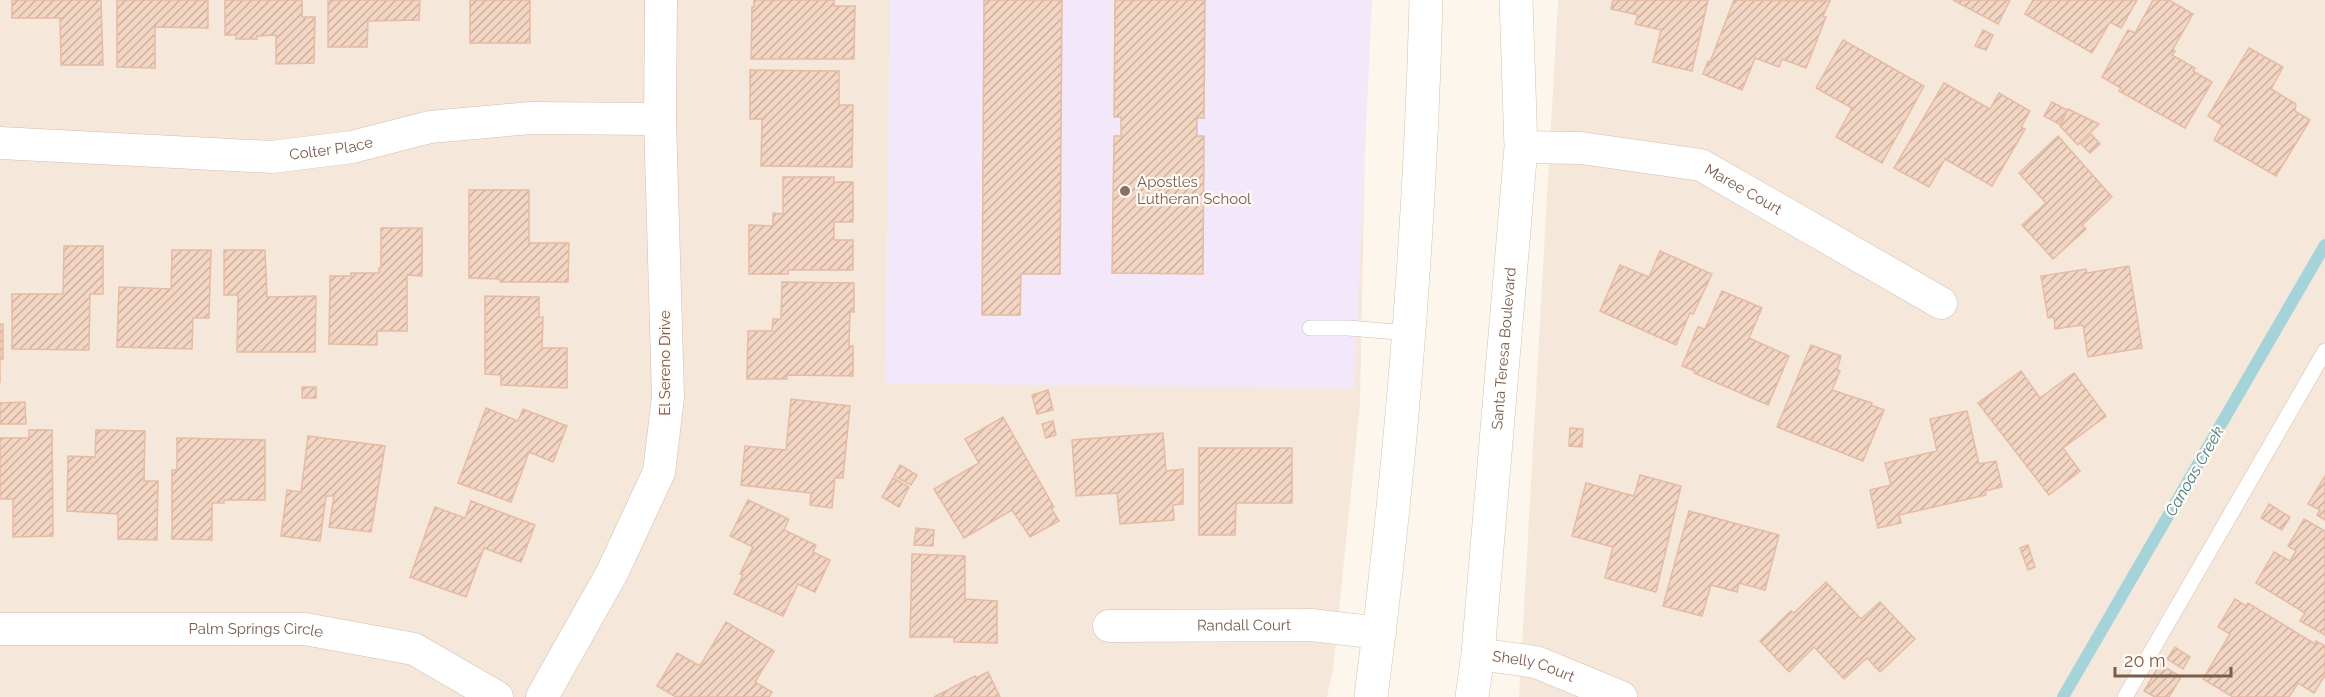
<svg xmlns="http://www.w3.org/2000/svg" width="2325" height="697" font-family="Raleway,sans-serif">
  <defs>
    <pattern id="building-hatch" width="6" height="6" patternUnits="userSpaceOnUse" patternTransform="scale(1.5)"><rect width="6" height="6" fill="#f3d5c3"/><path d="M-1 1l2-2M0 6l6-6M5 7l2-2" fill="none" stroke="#cab0a1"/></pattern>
  </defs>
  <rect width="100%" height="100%" fill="#fdf6ec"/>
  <g fill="#f5e8da">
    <polygon points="0,0 1368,0 1360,405 1333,669 1327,697 0,697"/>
    <polygon points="1558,0 2325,0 2325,697 1519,697"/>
  </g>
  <polygon fill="#f3e8fa" points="890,0 1372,0 1354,389 885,383"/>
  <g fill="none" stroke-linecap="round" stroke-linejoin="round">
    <polyline stroke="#a5d3da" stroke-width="12" points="2063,697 2325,245"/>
  </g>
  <g fill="url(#building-hatch)" stroke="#e6bba3" stroke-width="1.5">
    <polygon points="12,0 101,0 103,65 61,65 60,18 12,18"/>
    <polygon points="117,0 208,0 208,28 155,27 155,68 117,67"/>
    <polygon points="225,0 302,0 302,17 315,17 314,63 276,64 276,35 257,36 257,39 236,39 236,35 225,35"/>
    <polygon points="328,0 420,0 419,20 368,21 367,47 328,47"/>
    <rect x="470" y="0" width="60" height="43"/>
    <polygon points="754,0 834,0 834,6 855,6 854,59 751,59 752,7 754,7"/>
    <polygon points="984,0 1062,0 1060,274 1021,274 1020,315 982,315"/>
    <polygon points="1115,0 1205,0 1204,118 1197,118 1197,136 1204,136 1203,274 1112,273 1114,136 1121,136 1121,117 1114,117"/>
    <polygon points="1613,0 1708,0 1692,71 1653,62 1661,30 1635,24 1638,15 1611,9"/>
    <polygon points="1734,0 1830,1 1823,16 1826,17 1806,68 1782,59 1779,67 1755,58 1742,90 1703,74 1708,61 1710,62"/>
    <polygon points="1953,0 2010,0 1998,24"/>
    <polygon points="2033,0 2137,0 2121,28 2110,22 2092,53 2025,14"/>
    <polygon points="2153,0 2169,0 2193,14 2173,49 2175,51 2172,55 2195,68 2193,71 2212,82 2185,128 2119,91 2121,88 2102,77 2128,30 2135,33"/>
    <polygon points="1983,30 1993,35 1986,50 1975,46"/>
    <polygon points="1843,40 1924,86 1882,163 1836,137 1852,108 1816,88"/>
    <polygon points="2249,48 2283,67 2271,89 2296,104 2295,111 2310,120 2276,176 2214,140 2222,125 2208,116"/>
    <polygon points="750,70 839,71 839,105 853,105 852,167 761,166 762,119 750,119"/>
    <polygon points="1944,83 1990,109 1999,93 2030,111 2021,127 2025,129 1992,186 1945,159 1929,187 1894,168"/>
    <polygon points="2052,102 2067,110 2059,124 2044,116"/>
    <polygon points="2068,109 2099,124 2078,145 2060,126"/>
    <polygon points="2091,134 2100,144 2090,153 2081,144"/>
    <polygon points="2058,136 2112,197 2082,225 2086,229 2053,259 2022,225 2046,203 2019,173"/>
    <polygon points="783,177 834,177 834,182 853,182 853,222 834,222 834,240 853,240 853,270 788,270 788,274 749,274 749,225 773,226 773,213 783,214"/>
    <polygon points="469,190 529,190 529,243 569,243 568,282 500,282 500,279 469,278"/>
    <polygon points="381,228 422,228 422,276 407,275 407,331 377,331 377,345 329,344 330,276 351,276 351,273 379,273 379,268 381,268"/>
    <polygon points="64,246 103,246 103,294 90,294 89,350 12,349 12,294 63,294"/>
    <polygon points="172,250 211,250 209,318 193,318 192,349 117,347 119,287 171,289"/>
    <polygon points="224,250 265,250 267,297 316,296 315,352 237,352 238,295 224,295"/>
    <polygon points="1660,251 1712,274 1693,314 1690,313 1676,345 1600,311 1620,265 1649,277"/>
    <polygon points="2129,266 2142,348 2088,357 2083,325 2055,329 2054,317 2048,318 2041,276 2086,269 2087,273"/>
    <polygon points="782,282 854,283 854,312 850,312 849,346 853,346 853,376 787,375 787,379 747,379 748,331 772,331 773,319 781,319"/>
    <polygon points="1722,291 1762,308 1749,338 1789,356 1768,405 1694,373 1695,371 1682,366 1698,327 1705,329"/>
    <polygon points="485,296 539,297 539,317 543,317 542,348 567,348 567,388 501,385 501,375 485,374"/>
    <polygon points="0,324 3,324 3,359 0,359 0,383"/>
    <polygon points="1811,345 1841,356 1837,370 1840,371 1832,390 1872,403 1871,405 1884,410 1863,461 1777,427"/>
    <polygon points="2021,371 2040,398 2074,373 2106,416 2063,448 2080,471 2049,495 1978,403"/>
    <rect x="302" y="387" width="14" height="11"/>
    <polygon points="1048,390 1053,410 1037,414 1032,395"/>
    <polygon points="791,399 850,406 843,478 835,478 832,508 810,505 811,493 741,485 745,446 786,450"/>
    <polygon points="25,402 26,424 0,424 0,403"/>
    <polygon points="486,408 518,421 523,409 567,426 553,462 529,452 511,502 458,483"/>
    <polygon points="1967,411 1979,464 1996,461 2002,487 1985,491 1986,495 1899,515 1901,523 1878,528 1870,490 1891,485 1885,463 1937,451 1930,419"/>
    <polygon points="1003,417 1054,507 1051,508 1059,521 1030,537 1012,510 964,538 934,489 979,463 965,439"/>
    <polygon points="1053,421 1056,435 1046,438 1042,424"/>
    <polygon points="1570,428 1583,429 1582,447 1569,446"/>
    <polygon points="29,430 52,430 53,536 13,537 13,499 0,499 0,438 29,438"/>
    <polygon points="96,430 145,431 144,481 158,481 157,540 118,539 118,514 67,511 68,456 95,457"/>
    <polygon points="1163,433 1166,471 1183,469 1183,504 1173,505 1174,520 1120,524 1117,493 1076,496 1072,440"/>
    <polygon points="308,436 385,446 371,532 329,527 334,496 326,496 320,541 281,536 287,490 301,492"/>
    <polygon points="177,438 265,440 265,500 224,500 224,503 212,503 212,540 172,539 172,470 177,470"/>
    <polygon points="1199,448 1292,448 1292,503 1236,503 1235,535 1199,535"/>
    <polygon points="900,465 917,475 911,485 894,476"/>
    <polygon points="1640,475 1681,486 1656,592 1605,578 1613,547 1572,536 1586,483 1634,496"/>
    <polygon points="2325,476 2325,520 2317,515 2320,510 2308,504"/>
    <polygon points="893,478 909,487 899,507 882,497"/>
    <polygon points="748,500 789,519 784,530 816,545 813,552 830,560 815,592 798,584 783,616 734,594 743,575 740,574 753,547 730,536"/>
    <polygon points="471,501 535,525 521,562 484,548 466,597 410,577 435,507 465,518"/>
    <polygon points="2269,504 2290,517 2282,530 2261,518"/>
    <polygon points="1689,511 1779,535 1765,590 1739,583 1737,592 1711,585 1702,616 1663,606"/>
    <polygon points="2304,519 2325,531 2325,635 2300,621 2305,613 2256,583 2274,552 2290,561 2296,551 2288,546"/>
    <polygon points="916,528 934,530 933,546 914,545"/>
    <polygon points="2028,545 2035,567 2028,570 2020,548"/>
    <polygon points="912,554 965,556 965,599 997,601 997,643 954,642 954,637 910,637"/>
    <polygon points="1826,582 1861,619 1880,602 1915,639 1880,672 1867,658 1844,679 1814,647 1789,672 1760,641 1791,611 1794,613"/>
    <polygon points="2235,599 2246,606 2248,603 2315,644 2316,641 2325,646 2325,675 2314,693 2298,683 2289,697 2233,697 2203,679 2230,634 2218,627"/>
    <polygon points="726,622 774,651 755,682 772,692 769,697 676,697 657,686 677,653 700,666"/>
    <polygon points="2175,647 2190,657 2183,669 2167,659"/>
    <polygon points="2160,664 2181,677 2169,697 2155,697 2144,691"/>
    <polygon points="988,672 1000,697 934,697 975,676 976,678"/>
  </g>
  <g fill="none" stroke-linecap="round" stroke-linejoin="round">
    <g stroke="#d1beb0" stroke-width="16">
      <g id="service">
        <polyline points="1310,328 1348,328 1409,333"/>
        <polyline points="2125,697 2325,351"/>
      </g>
    </g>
    <g stroke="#d1beb0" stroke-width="33">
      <g id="minor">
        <path id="s1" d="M0,143L272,157L352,147L430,127L531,118L660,119"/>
        <path id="s2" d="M1521,147L1581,148L1701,165L1941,303"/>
        <path id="s3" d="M1109,626L1311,625L1380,633"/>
        <path id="s4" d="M0,629H305L414,649L497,697"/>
        <path id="s5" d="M1478,654L1536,662L1621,697"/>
        <polyline points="542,697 612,573 659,472 668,397 660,119 661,0"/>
      </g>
    </g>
    <g stroke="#d6c0b0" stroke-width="34">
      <g id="secondary">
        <path d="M1371,697C1401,466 1420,233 1426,0"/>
        <path id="s6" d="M1472,697L1478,654L1521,147L1516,0"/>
      </g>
    </g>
    <use href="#service" stroke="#fff" stroke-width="15"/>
    <use href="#minor" stroke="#fff" stroke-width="32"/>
    <use href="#secondary" stroke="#fff" stroke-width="33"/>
  </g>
  <circle fill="#8d6e63" stroke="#fffaf3" stroke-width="2" cx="1125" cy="191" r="6"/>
  <g text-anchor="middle" stroke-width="4.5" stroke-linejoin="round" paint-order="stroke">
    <g font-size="15" fill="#7a5c4d" stroke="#fffaf3">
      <text dy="5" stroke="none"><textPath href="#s1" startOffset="332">Colter Place</textPath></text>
      <text dy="5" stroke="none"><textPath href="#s2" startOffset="230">Maree Court</textPath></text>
      <text dy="5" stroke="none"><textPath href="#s6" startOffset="350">Santa Teresa Boulevard</textPath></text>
      <text transform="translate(665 363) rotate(-90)" y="5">El Sereno Drive</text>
      <text dy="5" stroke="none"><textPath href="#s3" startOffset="135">Randall Court</textPath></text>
      <text dy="5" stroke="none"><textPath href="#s4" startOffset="256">Palm Springs Circle</textPath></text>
      <text dy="5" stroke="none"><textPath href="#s5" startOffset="57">Shelly Court</textPath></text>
    </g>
    <g font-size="15" fill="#785e54" stroke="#fffaf3" text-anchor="start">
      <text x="1137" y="187">Apostles<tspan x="1137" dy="17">Lutheran School</tspan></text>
    </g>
    <g font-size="16" font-style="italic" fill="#437c86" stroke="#fffaf3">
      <text transform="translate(2194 471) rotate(-60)" y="6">Canoas Creek</text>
    </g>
  </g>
  <path d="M2115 667v9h116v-9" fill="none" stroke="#7a5c4d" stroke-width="3"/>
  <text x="2124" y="667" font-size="18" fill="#7a5c4d" stroke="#fffaf3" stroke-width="4.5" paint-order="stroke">20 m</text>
</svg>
